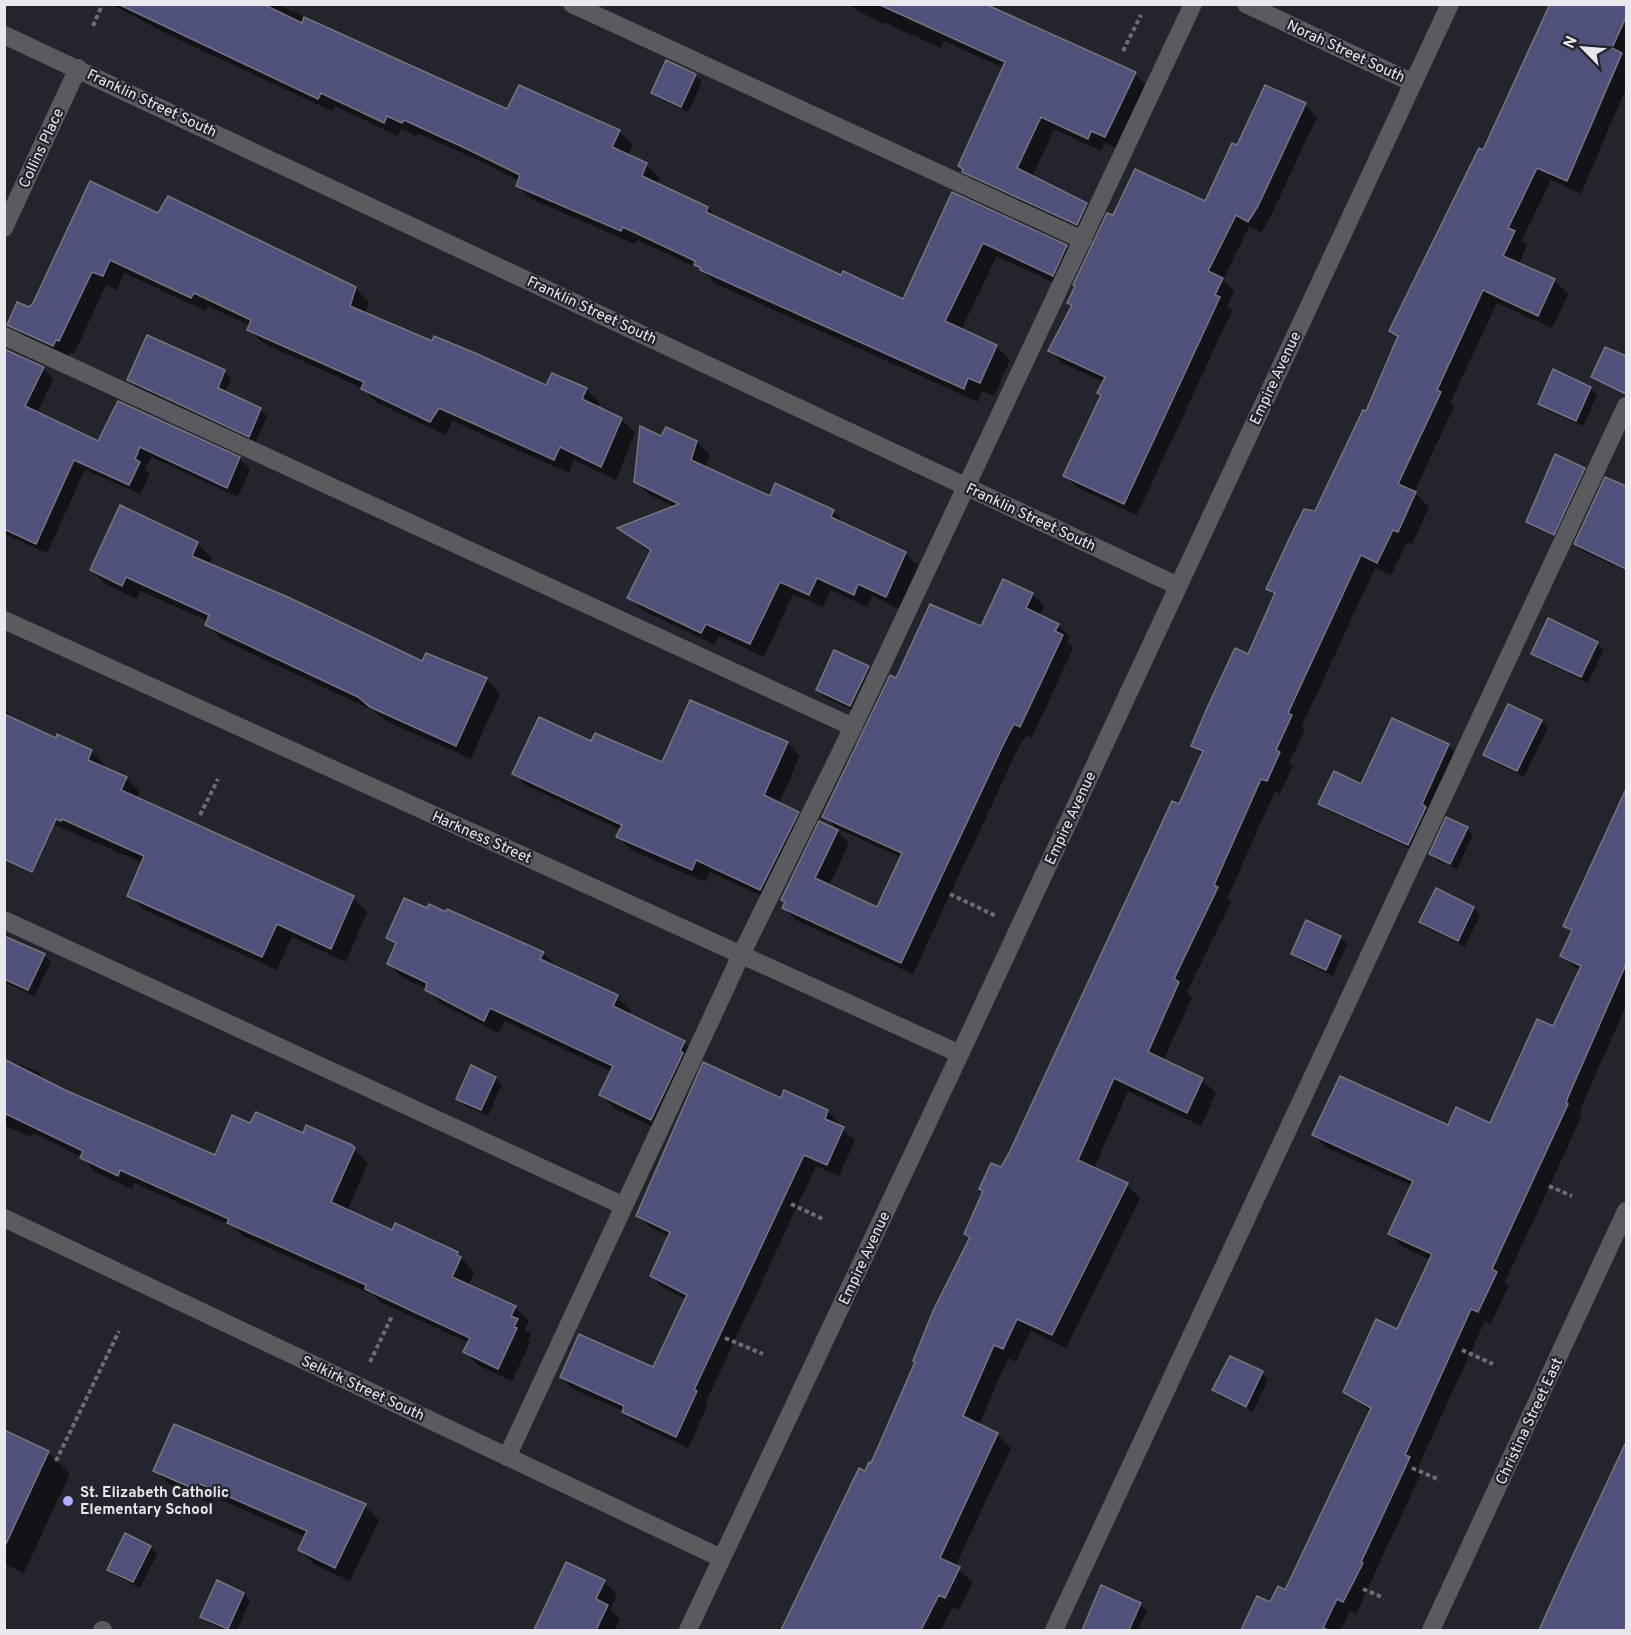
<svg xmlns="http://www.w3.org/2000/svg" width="1631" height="1635" font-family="Overpass,sans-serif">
  <rect width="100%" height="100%" fill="#24252c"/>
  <g fill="#0007">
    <polygon points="111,4 277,4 508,111 619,131 633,145 628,156 646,165 660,178 657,185 708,208 720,221 842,277 903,301 953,194 1066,246 1080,260 1067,289 997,256 961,330 996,346 1010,360 994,396 982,391 978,402 716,284 702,270 637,240 635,244 531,199 517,185 520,181 480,161 418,133 416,136 401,129 398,136 335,106 332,111 171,36"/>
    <polygon points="847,4 985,4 1135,74 1148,87 1119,149 1105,143 1101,151 1054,129 1032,177 1086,204 1099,217 1090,237 977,185 959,166 1004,68 944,41 941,48 883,22 882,24"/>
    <polygon points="1551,4 1626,4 1626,88 1581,194 1551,180 1522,240 1527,245 1519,264 1554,280 1568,294 1552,328 1497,303 1450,403 1454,407 1414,492 1429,507 1412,544 1407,542 1391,575 1375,568 1302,726 1305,730 1289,763 1293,767 1280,794 1275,791 1227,899 1231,902 1187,992 1192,997 1163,1061 1202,1080 1216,1093 1201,1126 1128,1091 1094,1169 1127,1185 1140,1198 1066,1348 1031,1331 1016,1362 1008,1358 979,1425 997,1434 1011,1448 955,1567 973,1582 959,1610 953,1607 941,1630 783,1630 859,1470 866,1473 872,1465 971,1239 966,1234 1002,1169 1180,806 1203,756 1193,745 1248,656 1275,596 1267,588 1316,513 1367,413 1398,338 1391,330 1483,152"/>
    <polygon points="695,75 702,82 688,112 660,99 653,93"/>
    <polygon points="1305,105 1317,117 1270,218 1261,233 1249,227 1223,280 1234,291 1227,306 1232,311 1137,515 1078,488 1065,475 1102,396 1099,393 1104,382 1062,363 1050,350 1073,306 1069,303 1114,218 1206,203 1238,147"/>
    <polygon points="159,214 355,288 369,302 365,314 547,387 586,389 600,403 598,408 621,419 635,433 616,480 574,460 569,473 453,421 445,435 376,402 362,388 263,343 249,329 251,326 208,306 206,311 124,273 117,290 106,285 74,354 70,353 67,359 28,341 14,327 30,309"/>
    <polygon points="148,337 225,372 231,378 225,393 260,409 267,416 256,442 136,387 129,380"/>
    <polygon points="4,350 43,368 53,379 37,413 99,443 118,403 239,458 250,469 238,497 151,457 145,469 150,474 140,494 85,470 47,553 4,534"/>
    <polygon points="1554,371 1591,388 1597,395 1583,426 1546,410 1539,403"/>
    <polygon points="662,438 697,442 710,455 706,468 770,498 833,511 846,524 905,553 918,566 899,609 872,596 867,607 831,590 823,607 793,594 764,657 719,636 715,645 642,610 629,597 651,553 620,529 675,507 649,495 636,481"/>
    <polygon points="1584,469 1591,476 1561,540 1535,528 1528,521"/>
    <polygon points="1606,479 1626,488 1626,571 1583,551 1576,544"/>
    <polygon points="197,543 212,558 209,565 423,663 486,679 500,693 471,759 386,721 374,711 221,639 207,624 208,621 140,591 136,599 106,584 91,570"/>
    <polygon points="1032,594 1044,606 1039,616 1058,625 1070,637 1067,642 1073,648 1032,738 1026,735 1016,753 913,974 796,920 784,908 837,831 849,843 829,886 878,909 902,858 836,828 824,816 897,680"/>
    <polygon points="1597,643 1604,650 1588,683 1540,660 1533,653"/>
    <polygon points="869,667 875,674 857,712 824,697 817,690"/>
    <polygon points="4,709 17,721 56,740 91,751 105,765 104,768 126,778 140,792 137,799 353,898 367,912 346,962 292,937 277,970 143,909 129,895 143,863 53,824 4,788"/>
    <polygon points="1541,721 1548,728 1524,777 1492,761 1485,754"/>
    <polygon points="592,743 663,764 787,743 800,756 779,804 798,813 811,826 774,902 710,872 705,882 631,850 618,837 621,830 527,786 514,773"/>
    <polygon points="1448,745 1455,752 1415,851 1327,810 1320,803"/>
    <polygon points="1610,827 1626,835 1626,1006 1580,1110 1581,1118 1505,1282 1509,1286 1491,1324 1485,1321 1418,1467 1422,1471 1356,1614 1350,1611 1341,1630 1242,1630 1258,1598 1271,1604 1286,1592 1371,1412 1344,1391 1398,1331 1431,1260 1403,1247 1390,1234 1412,1186 1327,1148 1314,1135 1490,1125 1554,1028 1580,971 1562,956 1572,933 1564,925"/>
    <polygon points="1467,828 1473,835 1457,869 1437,861 1431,854"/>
    <polygon points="1437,890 1474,908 1480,915 1465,947 1427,928 1420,922"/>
    <polygon points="4,937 44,955 51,962 35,996 4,982"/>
    <polygon points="1340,937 1347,944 1333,976 1300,961 1293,954"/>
    <polygon points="388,938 543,953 557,967 617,997 631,1011 629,1016 684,1042 698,1056 666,1133 615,1109 601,1095 612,1072 505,1021 498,1033 440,1003 427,989 403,978 389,964 396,946"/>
    <polygon points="4,1058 38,1072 49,1083 216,1157 251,1125 351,1147 368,1163 347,1211 392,1232 457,1253 474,1272 468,1286 515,1307 529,1321 525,1329 531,1334 528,1341 530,1343 512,1381 479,1366 465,1352 469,1343 380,1302 373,1295 243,1236 234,1227 134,1183 132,1189 95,1172 82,1157 33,1133 31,1137 4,1125"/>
    <polygon points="472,1067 496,1078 502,1085 488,1116 464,1105 458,1098"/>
    <polygon points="782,1100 827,1111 839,1123 838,1126 855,1140 839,1176 816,1166 706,1402 708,1404 688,1448 635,1423 623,1411 573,1389 561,1377 654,1369 686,1299 663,1288 651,1276 670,1237 650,1227 638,1215"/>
    <polygon points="1262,1373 1268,1380 1253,1412 1221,1397 1214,1390"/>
    <polygon points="4,1432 48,1452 70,1474 24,1573 4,1564"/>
    <polygon points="1626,1445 1626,1630 1540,1630"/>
    <polygon points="155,1471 365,1506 379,1520 350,1581 314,1564 300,1550 306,1537 214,1497 211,1504 170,1485"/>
    <polygon points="150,1547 157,1554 140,1588 116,1576 109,1569"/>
    <polygon points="567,1564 604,1582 617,1594 610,1609 620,1619 615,1630 536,1630"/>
    <polygon points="1102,1587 1140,1605 1147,1611 1138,1630 1084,1630"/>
    <polygon points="244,1594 250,1601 237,1630 225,1630 209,1623 202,1616"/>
  </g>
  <g fill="#50517a" stroke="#74757e" stroke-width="1.5">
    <polygon points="118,4 263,4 302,23 304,17 507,109 519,85 620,130 612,147 647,163 642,176 708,207 706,212 841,275 843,271 903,299 952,192 1067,245 1053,276 983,243 945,321 997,345 980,383 968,378 964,389 700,270 701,268 694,265 695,261 623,227 621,231 516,186 520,175 465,148 404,120 402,123 387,116 384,123 321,93 318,99"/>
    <polygon points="878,4 985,4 1136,72 1105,137 1091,131 1088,139 1041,117 1017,168 1087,203 1077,225 962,172 963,169 958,166 1005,62"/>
    <polygon points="1550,4 1626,4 1626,17 1612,48 1622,53 1567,181 1537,168 1508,228 1515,231 1503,256 1555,279 1538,316 1483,290 1437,390 1441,392 1398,484 1416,492 1398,532 1393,530 1377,563 1361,555 1288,713 1292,715 1276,750 1280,752 1267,781 1261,779 1214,885 1218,887 1174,979 1179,982 1148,1052 1203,1078 1187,1113 1114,1078 1078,1160 1128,1183 1052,1335 1017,1319 1003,1349 994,1345 963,1416 998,1433 940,1558 960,1567 945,1598 939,1595 921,1630 781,1630 859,1468 865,1471 869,1462 871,1463 915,1362 913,1361 933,1311 970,1237 964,1234 983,1191 979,1189 991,1163 1001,1167 1010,1151 1172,801 1179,804 1203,751 1191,746 1207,708 1235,648 1248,654 1275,593 1266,589 1291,535 1304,509 1315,511 1363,410 1366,411 1398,336 1389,331 1479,148 1483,150"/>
    <polygon points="666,60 696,74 681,107 651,93"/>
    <polygon points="1265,85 1306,103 1258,206 1248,222 1236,215 1208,271 1223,278 1215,295 1220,297 1124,504 1063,476 1101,395 1097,393 1105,377 1048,351 1072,305 1067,303 1075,286 1073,285 1107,213 1113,215 1135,169 1205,201 1232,143 1237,145"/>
    <polygon points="90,181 158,213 168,196 356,287 350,306 432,341 434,336 475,353 546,385 552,373 587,388 582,399 622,418 601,467 560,447 554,460 439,408 430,422 361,389 364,382 247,330 251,320 194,293 191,298 110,260 103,276 92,272 59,341 56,340 53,346 7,325 17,302 29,307 33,303"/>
    <polygon points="147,335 225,370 218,388 261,408 249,437 127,380"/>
    <polygon points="1605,347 1626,356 1626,394 1591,377"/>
    <polygon points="4,349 44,367 25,406 98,441 118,401 240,457 227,488 140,447 135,459 140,462 129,485 74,460 36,544 4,529"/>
    <polygon points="1553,369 1591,387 1576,421 1538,404"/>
    <polygon points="640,426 661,436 666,427 697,441 691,460 770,496 775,483 834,510 831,517 906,552 886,597 858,584 854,595 817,578 809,595 780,582 750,644 706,624 701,633 627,598 651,550 617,528 679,504 634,482"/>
    <polygon points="1555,454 1585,468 1554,535 1526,522"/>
    <polygon points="1605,477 1626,486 1626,569 1574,544"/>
    <polygon points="120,505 198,542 192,556 290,598 422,661 426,653 487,678 456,746 370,707 358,697 205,625 209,615 126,577 122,586 90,570"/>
    <polygon points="1003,579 1033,593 1026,608 1059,624 1055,631 1063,635 1020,727 1014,724 1005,741 901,963 782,908 785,902 781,900 819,821 838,830 815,878 877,907 902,853 822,817 890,675 896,678 930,604 981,626"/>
    <polygon points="1548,618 1598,642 1581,677 1531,654"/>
    <polygon points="834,650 869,666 850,706 816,690"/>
    <polygon points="690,700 788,742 764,795 799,812 760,890 696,860 692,870 616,837 622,825 512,774 539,717 591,741 595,733 662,762"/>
    <polygon points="1508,704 1542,720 1517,771 1483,755"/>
    <polygon points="4,714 56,738 57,734 92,750 88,760 127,777 121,790 354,896 331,949 277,924 262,957 127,896 144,856 62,819 61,821 56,819 32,872 4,859"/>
    <polygon points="1392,718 1449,744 1422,804 1426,807 1408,845 1318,804 1334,771 1361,784"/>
    <polygon points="1626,789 1626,964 1568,1097 1566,1103 1568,1104 1492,1269 1497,1272 1478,1312 1471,1309 1405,1455 1410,1457 1361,1562 1363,1563 1343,1602 1337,1599 1323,1628 1328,1630 1241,1630 1257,1596 1270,1602 1278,1586 1285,1590 1371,1408 1343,1392 1376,1319 1397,1329 1432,1254 1388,1234 1413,1181 1312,1135 1340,1076 1448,1125 1456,1107 1490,1123 1537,1019 1553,1026 1581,966 1560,956 1572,930 1563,926"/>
    <polygon points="1446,817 1468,827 1450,864 1429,854"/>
    <polygon points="1436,888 1474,907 1458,941 1419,922"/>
    <polygon points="404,898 427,908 429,904 446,912 447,909 544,952 540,959 618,995 613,1006 685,1041 680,1051 683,1053 651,1120 599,1095 613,1066 490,1008 484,1021 425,990 427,983 387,964 396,943 386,938"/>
    <polygon points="1306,920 1341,936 1326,970 1291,954"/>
    <polygon points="4,936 45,954 28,990 4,979"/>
    <polygon points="4,1059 65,1090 215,1155 232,1115 250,1123 256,1112 303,1133 306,1125 352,1145 355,1148 331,1202 392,1230 395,1223 458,1252 457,1255 461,1257 452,1277 516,1306 511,1316 518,1319 514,1327 517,1328 498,1369 463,1352 470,1338 365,1289 366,1285 227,1223 229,1219 120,1170 118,1176 80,1158 83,1151 4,1113"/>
    <polygon points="703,1062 781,1098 784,1090 828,1110 825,1119 844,1127 827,1165 804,1155 694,1390 697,1391 676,1437 622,1412 624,1406 560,1377 579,1334 653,1367 687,1295 650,1276 670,1232 636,1216"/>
    <polygon points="471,1065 496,1077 481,1110 456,1099"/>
    <polygon points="1230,1356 1263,1371 1246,1407 1212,1390"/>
    <polygon points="174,1424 366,1504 335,1568 298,1550 307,1531 200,1484 197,1490 153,1471"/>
    <polygon points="4,1430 49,1451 4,1548"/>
    <polygon points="1626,1442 1626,1630 1539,1630 1568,1566"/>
    <polygon points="125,1533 151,1546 133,1582 107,1570"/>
    <polygon points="566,1562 605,1580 596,1599 608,1605 596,1630 534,1630"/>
    <polygon points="217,1580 244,1593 228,1629 200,1617"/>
    <polygon points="1101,1585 1141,1603 1129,1630 1082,1630"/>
  </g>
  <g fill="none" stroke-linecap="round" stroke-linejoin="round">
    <g stroke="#6c6d73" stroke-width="4" stroke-dasharray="4.5 3" stroke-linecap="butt">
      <polyline points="93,26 102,5"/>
      <polyline points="1123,51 1141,15"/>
      <polyline points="200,815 218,779"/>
      <polyline points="950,894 996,916"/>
      <polyline points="1549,1186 1572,1196"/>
      <polyline points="791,1204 825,1220"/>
      <polyline points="725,1338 763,1354"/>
      <polyline points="1462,1350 1493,1364"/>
      <polyline points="370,1362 392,1316"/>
      <polyline points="56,1461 119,1331"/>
      <polyline points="1412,1468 1440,1480"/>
      <polyline points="1363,1589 1384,1598"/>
    </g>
    <g stroke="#5b5b5f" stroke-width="18">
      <polyline points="572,4 1083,240"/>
      <polyline points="1246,4 1413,83"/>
      <polyline points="4,35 1178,586"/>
      <polyline points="4,228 78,68"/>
      <polyline points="4,336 853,727"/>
      <polyline points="4,620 960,1054"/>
      <polyline points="4,920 624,1206"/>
      <polyline points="4,1218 721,1558"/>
      <polyline points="507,1457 741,955 853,727 1193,4"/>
      <polyline points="102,1630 103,1630"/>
      <polyline points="688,1630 960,1054 1450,4"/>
      <polyline points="1054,1630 1626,406"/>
      <polyline points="1431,1630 1626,1211"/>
    </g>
  </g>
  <circle fill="#adaffb" stroke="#24252c" stroke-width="2" cx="68" cy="1501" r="6"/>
  <g text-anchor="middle" stroke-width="4.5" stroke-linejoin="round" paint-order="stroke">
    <g font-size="15" fill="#e8e8ed" stroke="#24252c">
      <text transform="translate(1346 51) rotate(25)" y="5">Norah Street South</text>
      <text transform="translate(152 103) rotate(25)" y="5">Franklin Street South</text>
      <text transform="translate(41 148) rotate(-65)" y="5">Collins Place</text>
      <text transform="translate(592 310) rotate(25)" y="5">Franklin Street South</text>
      <text transform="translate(1275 378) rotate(-65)" y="5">Empire Avenue</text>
      <text transform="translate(1031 517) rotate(25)" y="5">Franklin Street South</text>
      <text transform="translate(1070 818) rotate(-65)" y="5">Empire Avenue</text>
      <text transform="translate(482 837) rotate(24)" y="5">Harkness Street</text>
      <text transform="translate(864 1258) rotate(-65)" y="5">Empire Avenue</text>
      <text transform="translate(363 1388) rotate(25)" y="5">Selkirk Street South</text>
      <text transform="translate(1529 1421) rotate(-65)" y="5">Christina Street East</text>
    </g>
    <g font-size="15" font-weight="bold" fill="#e8e8ed" stroke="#24252c" text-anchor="start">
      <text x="80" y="1497">St. Elizabeth Catholic<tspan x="80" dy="17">Elementary School</tspan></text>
    </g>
  </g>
  <rect width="1631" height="1635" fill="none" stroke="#e8e8ed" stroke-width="12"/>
  <g transform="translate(1583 48) rotate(295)" stroke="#24252c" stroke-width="4.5" paint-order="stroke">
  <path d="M0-4.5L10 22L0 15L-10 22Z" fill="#e8e8ed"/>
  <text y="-9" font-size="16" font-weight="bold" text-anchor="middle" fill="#e8e8ed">N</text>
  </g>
</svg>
